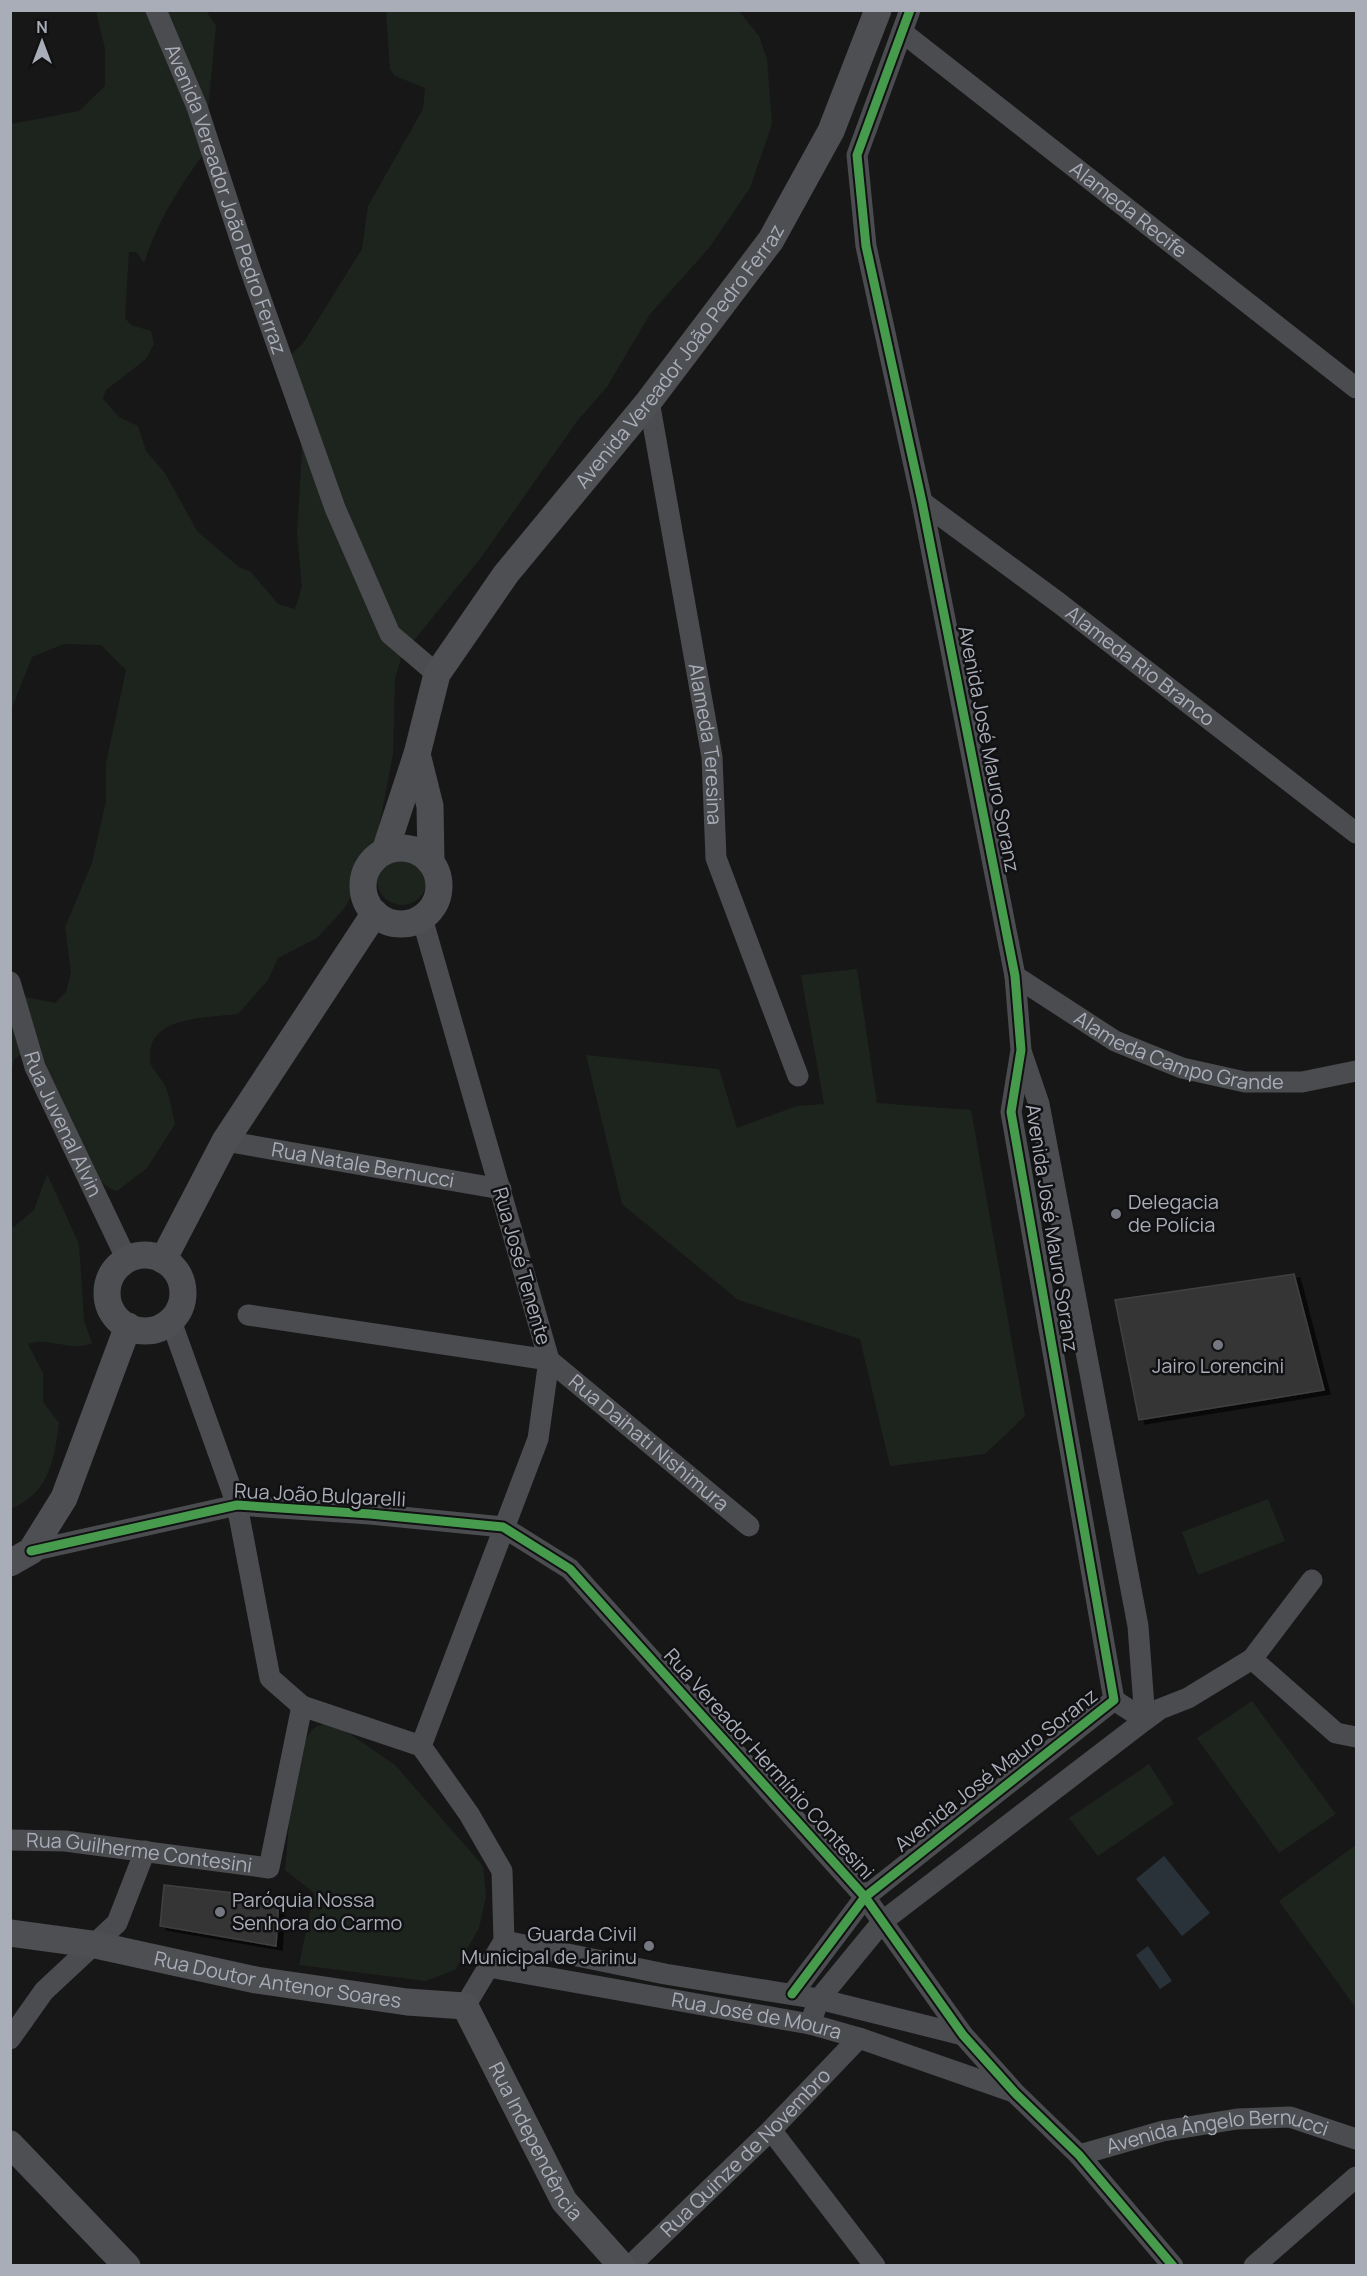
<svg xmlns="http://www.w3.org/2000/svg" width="1367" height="2276" font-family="Manrope,sans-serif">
  <defs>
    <filter id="shadow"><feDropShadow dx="6" dy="4" stdDeviation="0" flood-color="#0009"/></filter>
  </defs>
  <rect width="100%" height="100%" fill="#171717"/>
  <g fill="#1d241e">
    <path d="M96,11H206L216,25L208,111L215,140C184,178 159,217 144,263L136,252H129L125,318L131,325L151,331L154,344L146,359L106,390L103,399L119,417L138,426L146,451L165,473L197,531L239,567L251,572L278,604L295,609L302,587L297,533L302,452L297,414L278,367L304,342L362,249L368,206L423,109L425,88L395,76L390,69L386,11H739L759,36L767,59L772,124L750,188L709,248L650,314L607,387L578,420L480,559L402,655L395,679L393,754L378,833L362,879L343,910L317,938L278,958L268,980L238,1014C208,1018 146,1015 150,1060C150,1068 160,1076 164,1084C170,1095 172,1111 175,1124L147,1168L117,1191C79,1180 59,1095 34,1067C30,1062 25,1058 20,1055L14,1059L11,1074V986L26,997L55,1003L66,992L71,972L65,927L92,863L106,801V763L126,670L101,645L64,644L32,657L11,710V124L79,111L105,86V49Z"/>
    <circle cx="402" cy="880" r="25"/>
    <polygon points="857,969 877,1103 971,1110 1025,1416 985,1454 890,1466 860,1339 738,1300 622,1204 586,1055 719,1069 737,1128 797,1106 824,1104 801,975"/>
    <path d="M47,1174L79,1244L84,1321L92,1343C71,1353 50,1336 28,1344L43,1373V1402L59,1423C54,1462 49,1492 11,1509V1226L14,1227L34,1210Z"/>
    <polygon points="1268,1499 1285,1541 1198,1575 1182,1532"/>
    <polygon points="1252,1701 1336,1814 1279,1853 1197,1738"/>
    <path d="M337,1725L395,1765L483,1866L486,1896L479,1928L455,1970L425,1981L299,1965L314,1893L285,1870C289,1840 290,1739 318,1726C323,1724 332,1725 337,1725Z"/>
    <polygon points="1149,1764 1174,1804 1098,1856 1069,1818"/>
    <polygon points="1356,1845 1356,2008 1279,1901"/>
  </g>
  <g fill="#2a3239">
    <polygon points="1164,1856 1210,1913 1182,1936 1136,1879"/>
    <polygon points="1148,1946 1172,1981 1160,1989 1136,1955"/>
  </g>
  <g fill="#353536" stroke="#3f4043" stroke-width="1.5" filter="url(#shadow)">
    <polygon points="1294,1274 1324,1390 1139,1420 1115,1300"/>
    <polygon points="164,1885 279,1898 276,1946 160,1926"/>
  </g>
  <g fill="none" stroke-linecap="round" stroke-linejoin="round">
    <g stroke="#4b4c50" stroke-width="21">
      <path id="s1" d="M156,10L197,107L248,263L335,508L390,634L437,674"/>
      <path id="s2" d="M902,32L1356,388"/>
      <path id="s3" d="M649,401L712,757L716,858L798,1076"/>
      <path id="s4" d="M922,502L1059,603L1356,833"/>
      <path id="s5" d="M1015,976L1115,1041L1182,1068L1245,1082H1302L1356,1071"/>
      <path id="s6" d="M10,982L35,1067L127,1260"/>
      <path id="s7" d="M225,1141L501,1189"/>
      <path id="s8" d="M248,1315L549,1360L749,1526"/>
      <polyline points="171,1321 237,1505 270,1678 302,1706"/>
      <polyline points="31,1551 237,1505 370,1514 503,1527 570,1569 865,1897 963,2035 1015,2093 1079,2155 1173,2266"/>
      <polyline points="1252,1659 1336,1733 1356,1737"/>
      <polyline points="1114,1700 1145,1720 1160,1709 1188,1698 1252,1659 1312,1580"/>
      <polyline points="421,1746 538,1439 549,1360 422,918"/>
      <path id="s9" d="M10,1840L65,1841L269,1868L302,1706L421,1746L469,1814L502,1871L504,1941L465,2006"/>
      <polyline points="504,1941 665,1974 819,1999 963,2035"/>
      <path id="s10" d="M489,1967L810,2024L859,2038L1011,2091"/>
      <polyline points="792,1994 865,1897 1114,1700 1011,1112 1021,1050 1015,976 922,502 866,246 857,155 910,10"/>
      <polyline points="810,2024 819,1999 883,1921 1145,1720 1138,1626 1039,1104 1022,1054"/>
      <polyline points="10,2039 44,1991 117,1923 145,1851"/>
      <polyline points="771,2130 875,2266"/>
      <path id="s11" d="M1079,2155L1163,2131L1237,2119L1290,2117L1356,2139"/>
      <path id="s12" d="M630,2266L771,2130L859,2038"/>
      <polyline points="1254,2266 1356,2177"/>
    </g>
    <g stroke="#4d4f52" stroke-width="27">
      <polyline points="417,754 430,806 431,862"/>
      <circle cx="401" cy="886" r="38"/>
      <path id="s13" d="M385,851L417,754L437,674L506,574L649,401L771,240L831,131L878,10"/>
      <circle cx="145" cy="1293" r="38"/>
      <polyline points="163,1260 225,1141 375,913"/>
      <polyline points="10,1563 31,1551 64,1498 128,1326"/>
      <path id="s14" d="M10,1933L91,1944L256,1980L407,2002L465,2006L564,2201L622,2266"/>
      <polyline points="10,2144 127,2266"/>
    </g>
    <g stroke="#111113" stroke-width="13">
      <g id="cycleway">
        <polyline points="31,1551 237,1505 370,1514 503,1527 570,1569 865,1897 963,2035 1015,2093 1079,2155 1173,2266"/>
        <polyline points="792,1994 865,1897 1114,1700 1011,1112 1021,1050 1015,976 922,502 866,246 857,155 910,10"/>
      </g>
    </g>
    <use href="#cycleway" stroke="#469c4c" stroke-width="9"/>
  </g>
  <g fill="#757880" stroke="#111113" stroke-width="2">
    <circle cx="1116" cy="1214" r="6"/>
    <circle cx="1218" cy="1345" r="6"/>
    <circle cx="220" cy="1912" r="6"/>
    <circle cx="649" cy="1946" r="6"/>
  </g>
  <g text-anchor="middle" stroke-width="5" stroke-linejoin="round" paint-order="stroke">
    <g font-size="20" fill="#a8adb8" stroke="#111113">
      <text dy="7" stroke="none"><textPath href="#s1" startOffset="202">Avenida Vereador João Pedro Ferraz</textPath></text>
      <text dy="7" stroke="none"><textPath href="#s2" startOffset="288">Alameda Recife</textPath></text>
      <text dy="7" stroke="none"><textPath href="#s13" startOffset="585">Avenida Vereador João Pedro Ferraz</textPath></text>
      <text dy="7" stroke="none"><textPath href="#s4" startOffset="273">Alameda Rio Branco</textPath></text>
      <text dy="7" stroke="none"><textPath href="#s3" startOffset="348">Alameda Teresina</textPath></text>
      <text transform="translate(989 749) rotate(79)" y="7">Avenida José Mauro Soranz</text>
      <text dy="7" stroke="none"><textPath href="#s5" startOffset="184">Alameda Campo Grande</textPath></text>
      <text dy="7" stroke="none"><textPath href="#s6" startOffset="152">Rua Juvenal Alvin</textPath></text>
      <text dy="7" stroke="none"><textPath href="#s7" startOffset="140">Rua Natale Bernucci</textPath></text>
      <text transform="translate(1052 1228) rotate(81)" y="7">Avenida José Mauro Soranz</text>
      <text transform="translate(522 1266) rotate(74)" y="7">Rua José Tenente</text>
      <text dy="7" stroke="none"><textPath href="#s8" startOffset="434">Rua Daihati Nishimura</textPath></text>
      <text transform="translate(320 1495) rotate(3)" y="7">Rua João Bulgarelli</text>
      <text transform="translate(769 1764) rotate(48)" y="7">Rua Vereador Hermínio Contesini</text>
      <text transform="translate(996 1770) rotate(-38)" y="7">Avenida José Mauro Soranz</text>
      <text dy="7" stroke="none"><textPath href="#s9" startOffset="130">Rua Guilherme Contesini</textPath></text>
      <text dy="7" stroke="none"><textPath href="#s14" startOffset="272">Rua Doutor Antenor Soares</textPath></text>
      <text dy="7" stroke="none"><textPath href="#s10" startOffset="272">Rua José de Moura</textPath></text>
      <text dy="7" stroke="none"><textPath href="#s14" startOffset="614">Rua Independência</textPath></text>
      <text dy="7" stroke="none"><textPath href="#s11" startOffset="142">Avenida Ângelo Bernucci</textPath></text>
      <text dy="7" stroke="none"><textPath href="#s12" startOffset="162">Rua Quinze de Novembro</textPath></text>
    </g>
    <g font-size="20" fill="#a8adb8" stroke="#111113" text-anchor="start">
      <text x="1128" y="1209">Delegacia<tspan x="1128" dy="23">de Polícia</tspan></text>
      <text x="1218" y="1373" text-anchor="middle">Jairo Lorencini</text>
      <text x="232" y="1907">Paróquia Nossa<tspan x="232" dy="23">Senhora do Carmo</tspan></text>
      <text x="637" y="1941" text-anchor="end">Guarda Civil<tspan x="637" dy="23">Municipal de Jarinu</tspan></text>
    </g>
  </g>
  <rect width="1367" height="2276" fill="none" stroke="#a8adb8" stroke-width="24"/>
  <g transform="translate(42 42)" stroke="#111113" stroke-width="4.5" paint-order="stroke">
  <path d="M0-4.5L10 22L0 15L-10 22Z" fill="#a8adb8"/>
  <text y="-9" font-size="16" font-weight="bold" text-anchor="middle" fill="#a8adb8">N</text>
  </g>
</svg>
